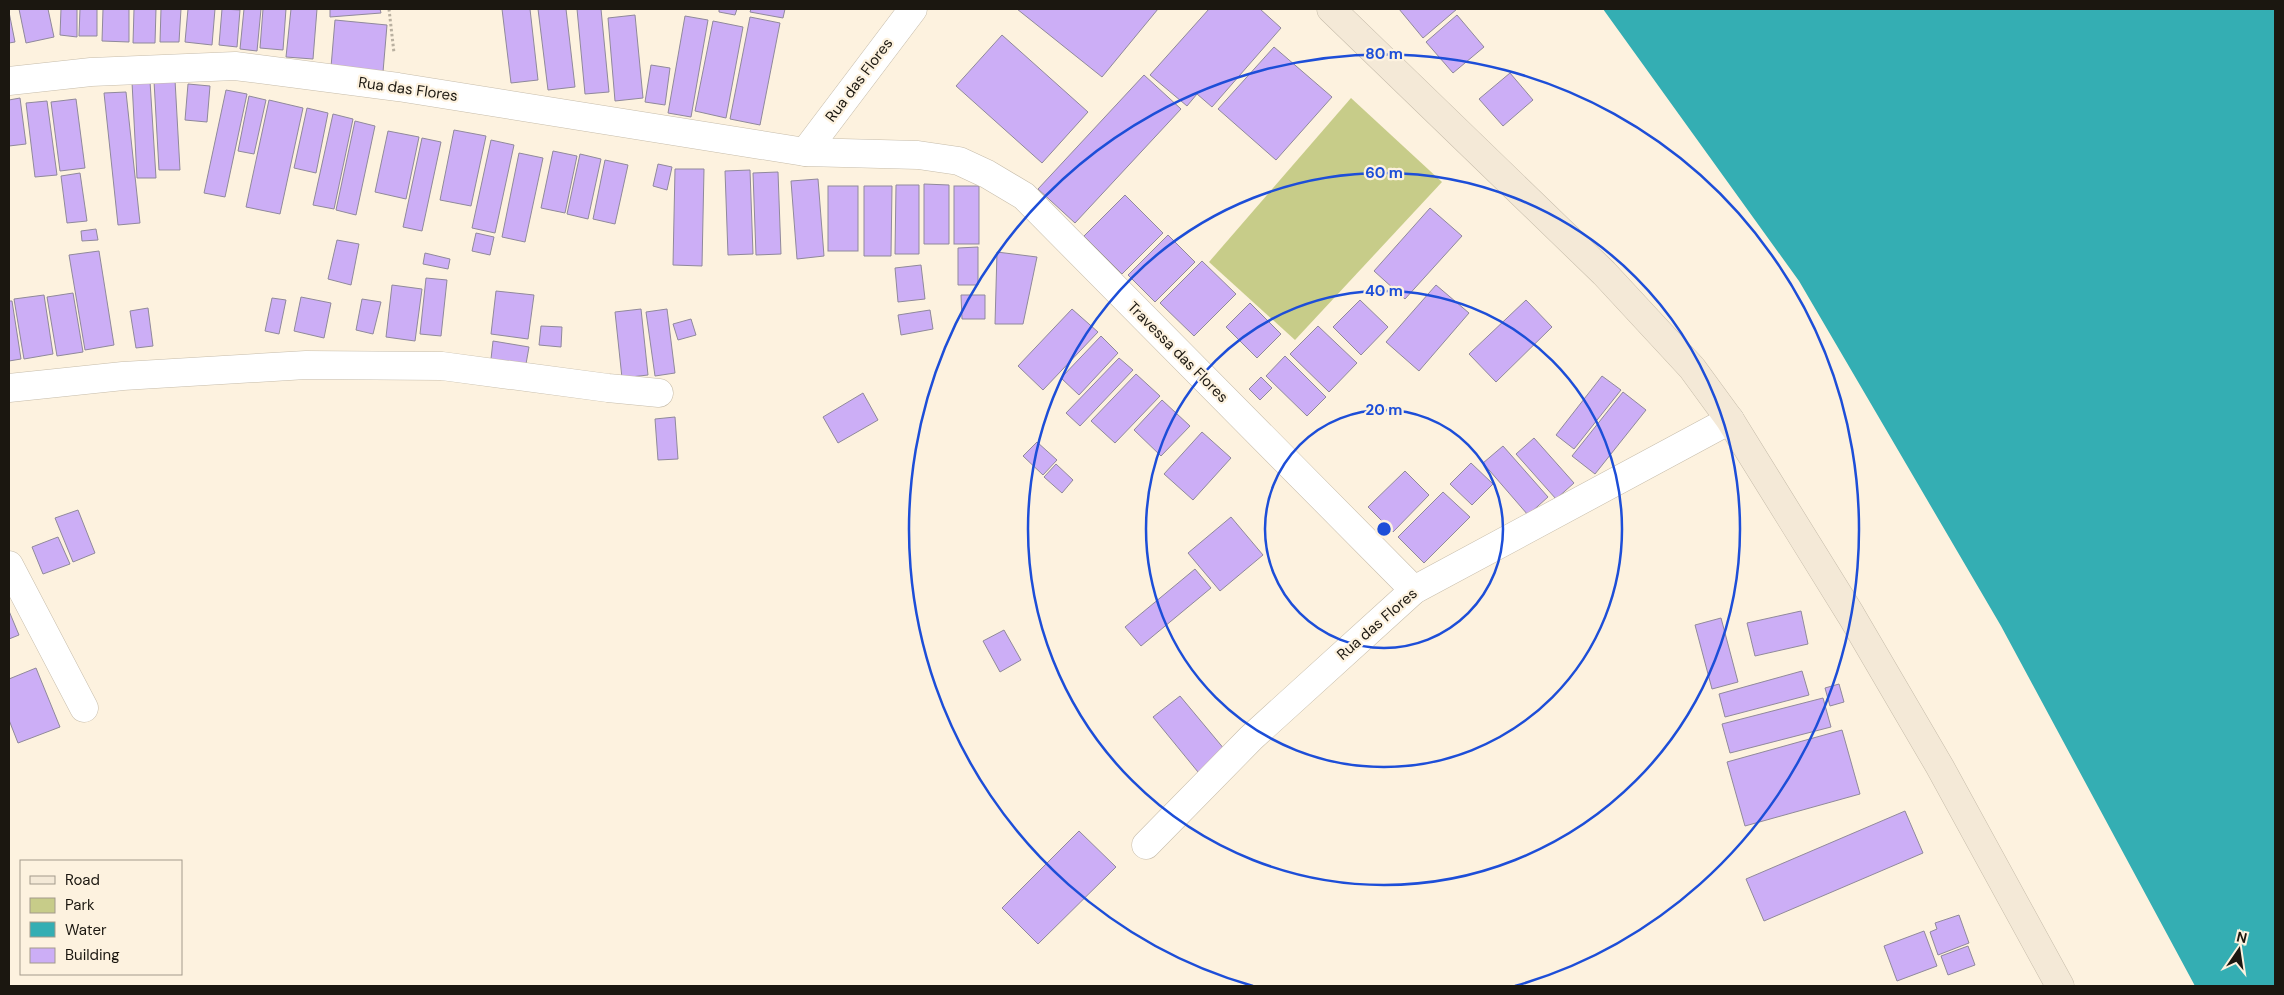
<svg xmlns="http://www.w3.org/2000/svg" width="2284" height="995" font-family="'DM Sans',sans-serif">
  <rect width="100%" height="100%" fill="#fdf2df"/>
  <polygon fill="#c7cc89" points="1351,98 1442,182 1295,340 1209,262"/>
  <polygon fill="#34aeb3" points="1603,9 2275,9 2275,986 2195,986 2001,626 1799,281"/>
  <g fill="#ccaef6" stroke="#90899b">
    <polygon points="19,9 48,9 54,37 26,43"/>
    <polygon points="61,9 77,9 77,37 60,35"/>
    <polygon points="80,9 97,9 97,36 79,36"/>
    <polygon points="103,9 129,9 129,42 102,41"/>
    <polygon points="134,9 156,9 155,43 133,43"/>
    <polygon points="161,9 181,9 179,42 160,42"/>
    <polygon points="188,9 215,9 212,45 185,42"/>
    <polygon points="222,9 240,10 237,47 219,45"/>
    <polygon points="244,9 261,9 257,51 240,49"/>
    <polygon points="263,9 286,9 283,50 260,48"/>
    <polygon points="291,9 317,9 313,59 286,57"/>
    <polygon points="330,9 380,9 381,13 330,17"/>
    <polygon points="502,9 530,9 538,80 511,83"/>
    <polygon points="538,9 566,9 575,87 548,90"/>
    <polygon points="577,9 601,9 609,92 585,94"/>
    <polygon points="719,9 737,9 735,15 719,12"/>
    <polygon points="751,9 785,9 783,18 750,12"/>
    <polygon points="1017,9 1158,9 1102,77"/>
    <polygon points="1209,9 1260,9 1281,28 1212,107 1197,94 1187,106 1150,75"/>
    <polygon points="1399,9 1457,9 1423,38"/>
    <polygon points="9,12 15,42 9,43"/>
    <polygon points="635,15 643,98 615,101 608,18"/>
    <polygon points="1457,15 1484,47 1453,73 1426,42"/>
    <polygon points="685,16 708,20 691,117 668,113"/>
    <polygon points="750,17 780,23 760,125 730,119"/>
    <polygon points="335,20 387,25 383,72 331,67"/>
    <polygon points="713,21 743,27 726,118 695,111"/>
    <polygon points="1002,35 1088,112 1042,163 956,86"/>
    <polygon points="1274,47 1332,97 1276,160 1218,109"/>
    <polygon points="651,65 670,68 665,105 645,102"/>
    <polygon points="1510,73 1533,100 1503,126 1479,99"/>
    <polygon points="1144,75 1181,109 1075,223 1038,189"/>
    <polygon points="175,80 180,170 159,170 154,81"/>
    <polygon points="150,81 156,178 137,178 132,82"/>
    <polygon points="188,84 210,86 207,122 185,120"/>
    <polygon points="226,90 247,94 225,197 204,193"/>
    <polygon points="126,92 140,223 118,225 104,93"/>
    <polygon points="249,96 266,100 254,154 238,151"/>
    <polygon points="20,98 26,144 9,146 9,100"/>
    <polygon points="76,99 85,168 60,171 51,102"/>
    <polygon points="269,100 303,108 280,214 246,207"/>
    <polygon points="47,101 57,175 35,177 26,103"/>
    <polygon points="307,108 328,113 316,173 294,168"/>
    <polygon points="333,114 353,119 334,209 313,205"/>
    <polygon points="355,121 375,126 356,215 336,210"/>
    <polygon points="454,130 486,136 471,206 440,200"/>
    <polygon points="388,131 419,137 406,199 375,192"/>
    <polygon points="422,138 441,142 422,231 403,227"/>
    <polygon points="491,140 514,145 495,233 472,228"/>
    <polygon points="553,151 577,156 565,213 541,208"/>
    <polygon points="519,153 543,158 525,242 502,237"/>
    <polygon points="580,154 601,159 588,219 567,214"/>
    <polygon points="605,160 628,165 615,224 593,219"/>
    <polygon points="658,164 672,167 667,190 653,186"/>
    <polygon points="675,169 704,169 702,266 673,265"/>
    <polygon points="750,170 753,254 728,255 725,171"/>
    <polygon points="778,172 781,254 756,255 753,173"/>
    <polygon points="80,173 87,221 67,223 61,176"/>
    <polygon points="818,179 824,256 797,259 791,181"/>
    <polygon points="924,184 949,185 949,244 924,244"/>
    <polygon points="896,185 919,185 919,254 895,254"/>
    <rect x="828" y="186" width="30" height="65"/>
    <polygon points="864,186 892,186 891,256 864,256"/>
    <rect x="954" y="186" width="25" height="58"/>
    <polygon points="1125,195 1163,233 1122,274 1084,236"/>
    <polygon points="1430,208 1462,236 1405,299 1374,271"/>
    <polygon points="96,229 98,240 82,241 81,231"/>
    <polygon points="476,233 494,237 490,255 472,251"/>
    <polygon points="1168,235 1195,262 1155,302 1128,275"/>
    <polygon points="337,240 359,244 351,285 328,279"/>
    <polygon points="978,247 978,285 958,285 958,248"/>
    <polygon points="99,251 114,345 85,350 69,255"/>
    <polygon points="997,252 1037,257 1023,324 995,324"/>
    <polygon points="425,253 450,259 448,269 423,264"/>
    <polygon points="1202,261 1236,294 1194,336 1160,303"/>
    <polygon points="921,265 925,299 898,302 895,268"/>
    <polygon points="426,278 447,280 441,336 420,334"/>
    <polygon points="392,285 422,289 415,341 386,337"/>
    <polygon points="1436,285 1469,313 1419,371 1386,342"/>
    <polygon points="496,291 534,295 528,339 491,334"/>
    <polygon points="73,293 83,352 57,356 47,297"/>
    <polygon points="44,295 53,354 24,359 14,299"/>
    <polygon points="961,295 985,295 985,319 962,319"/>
    <polygon points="301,297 331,303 324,338 294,331"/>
    <polygon points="272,298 286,300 279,334 265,331"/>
    <polygon points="362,299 381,302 373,334 356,330"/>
    <polygon points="1360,300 1388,327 1361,355 1333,327"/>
    <polygon points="1526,300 1552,327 1496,382 1469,354"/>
    <polygon points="9,301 12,301 21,359 9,361"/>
    <polygon points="1250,303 1281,334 1257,358 1226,327"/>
    <polygon points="148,308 153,346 136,348 130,311"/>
    <polygon points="641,309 648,375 622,378 615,312"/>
    <polygon points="667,309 675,373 655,376 646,312"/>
    <polygon points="1072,309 1098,332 1043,390 1018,366"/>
    <polygon points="930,310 933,329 901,335 898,315"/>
    <polygon points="691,319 696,335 678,340 673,324"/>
    <polygon points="541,326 562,327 561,347 539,345"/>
    <polygon points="1318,326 1357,363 1329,392 1290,354"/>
    <polygon points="1101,336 1118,353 1079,395 1061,378"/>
    <polygon points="493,341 529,347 526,364 491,359"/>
    <polygon points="1285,356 1326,397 1307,416 1266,376"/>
    <polygon points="1119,358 1133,370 1080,426 1066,413"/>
    <polygon points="1136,374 1160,396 1115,443 1091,421"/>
    <polygon points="1602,376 1621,390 1574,449 1556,435"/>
    <polygon points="1261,377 1272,388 1260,400 1249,389"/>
    <polygon points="1623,392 1646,410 1595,474 1572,456"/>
    <polygon points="863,393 878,420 838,443 823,417"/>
    <polygon points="1162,400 1190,426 1161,456 1134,430"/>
    <polygon points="675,417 678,459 658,460 655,419"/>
    <polygon points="1202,432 1231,458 1193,500 1164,474"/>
    <polygon points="1534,438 1574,483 1556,499 1516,454"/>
    <polygon points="1037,442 1057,460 1043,475 1023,456"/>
    <polygon points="1503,446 1548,497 1528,515 1483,463"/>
    <polygon points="1471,463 1493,484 1472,505 1450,484"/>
    <polygon points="1056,464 1073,480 1062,493 1044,477"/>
    <polygon points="1405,471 1429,495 1393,532 1368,507"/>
    <polygon points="1443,492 1470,517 1424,563 1398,537"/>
    <polygon points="78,510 95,553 73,562 55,518"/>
    <polygon points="1231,517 1263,555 1220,591 1188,553"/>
    <polygon points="58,537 70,564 43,574 32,547"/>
    <polygon points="1195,569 1211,588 1141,646 1125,627"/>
    <polygon points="9,611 19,635 9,639"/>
    <polygon points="1801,611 1808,644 1755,656 1747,623"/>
    <polygon points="1721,618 1738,682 1712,689 1695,625"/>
    <polygon points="1004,630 1021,660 1000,672 983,641"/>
    <polygon points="36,668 60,727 18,743 9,720 9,679"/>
    <polygon points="1802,671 1809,695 1725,717 1719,694"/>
    <polygon points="1839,684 1844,702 1830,706 1825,688"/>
    <polygon points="1180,696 1225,750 1198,772 1153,717"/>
    <polygon points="1823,698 1831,727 1730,753 1722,724"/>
    <polygon points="1842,730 1860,794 1745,826 1727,762"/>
    <polygon points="1905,811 1923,853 1764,921 1746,879"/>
    <polygon points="1079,831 1116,867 1038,944 1002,908"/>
    <polygon points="1959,915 1969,943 1938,955 1930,932 1937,929 1935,923"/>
    <polygon points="1924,931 1937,966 1897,981 1884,946"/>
    <polygon points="1968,946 1975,965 1948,975 1941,956"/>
  </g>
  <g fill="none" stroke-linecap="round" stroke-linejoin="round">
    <g stroke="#c6bcaa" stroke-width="29">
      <g id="minor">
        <polyline points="9,81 91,72 235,66 398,87 805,152 918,155 959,161 987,174 1024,196 1414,590"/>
        <polyline points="805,152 913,9"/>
        <polyline points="9,388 123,376 306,365 442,366 608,388 659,393"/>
        <polyline points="9,565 84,708"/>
        <polyline points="1146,845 1251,738 1414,590 1730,420"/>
      </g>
    </g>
    <g stroke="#c6bcaa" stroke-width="29">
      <polyline id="secondary" points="1331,9 1604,273 1692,368 1730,420 1851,615 1940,767 2060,986"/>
    </g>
    <polyline stroke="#b9b0a0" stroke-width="3" stroke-dasharray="2.5 2.5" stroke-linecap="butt" points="389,9 394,53"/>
    <use href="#minor" stroke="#fff" stroke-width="28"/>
    <use href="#secondary" stroke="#f4e9d7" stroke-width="28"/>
  </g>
  <g fill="none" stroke="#1d4ed8" stroke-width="2.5">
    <circle cx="1384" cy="529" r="119"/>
    <circle cx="1384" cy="529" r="238"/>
    <circle cx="1384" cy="529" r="356"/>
    <path d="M1253 986A475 475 0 1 1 1515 986"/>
  </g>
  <g text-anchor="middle" stroke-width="4.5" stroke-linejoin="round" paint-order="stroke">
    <g font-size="15" fill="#1b1710" stroke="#fdf2df">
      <text transform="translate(859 80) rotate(-53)" y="5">Rua das Flores</text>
      <text transform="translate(408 89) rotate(8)" y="5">Rua das Flores</text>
      <text transform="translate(1178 352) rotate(45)" y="5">Travessa das Flores</text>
      <text transform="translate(1377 624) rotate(-41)" y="5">Rua das Flores</text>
    </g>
  </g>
  <circle cx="1384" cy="529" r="8" fill="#1d4ed8" stroke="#fdf2df" stroke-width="2.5"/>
  <g font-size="15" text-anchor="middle" font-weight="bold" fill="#1d4ed8" stroke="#fdf2df" stroke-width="4.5" stroke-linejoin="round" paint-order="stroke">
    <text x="1384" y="59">80 m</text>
    <text x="1384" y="178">60 m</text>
    <text x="1384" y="296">40 m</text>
    <text x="1384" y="415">20 m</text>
  </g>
  <rect width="2284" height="995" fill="none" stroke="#1b1710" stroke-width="20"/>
  <rect x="20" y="860" width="162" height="115" fill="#fdf2df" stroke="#a39a8c"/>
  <rect x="30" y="876" width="25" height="8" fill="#f4e9d7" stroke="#a39a8c"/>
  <text x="65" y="885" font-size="15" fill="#1b1710">Road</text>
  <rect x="30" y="898" width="25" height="15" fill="#c7cc89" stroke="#a39a8c"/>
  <text x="65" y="910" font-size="15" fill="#1b1710">Park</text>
  <rect x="30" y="922" width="25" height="15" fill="#34aeb3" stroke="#a39a8c"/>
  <text x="65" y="935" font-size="15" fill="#1b1710">Water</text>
  <rect x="30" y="948" width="25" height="15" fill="#ccaef6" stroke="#a39a8c"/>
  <text x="65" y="960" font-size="15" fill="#1b1710">Building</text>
  <g transform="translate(2239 950) rotate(13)" stroke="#fdf2df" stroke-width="4" paint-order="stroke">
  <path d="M0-4L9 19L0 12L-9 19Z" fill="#1b1710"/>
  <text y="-8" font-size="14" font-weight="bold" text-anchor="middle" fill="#1b1710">N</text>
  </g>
</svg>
